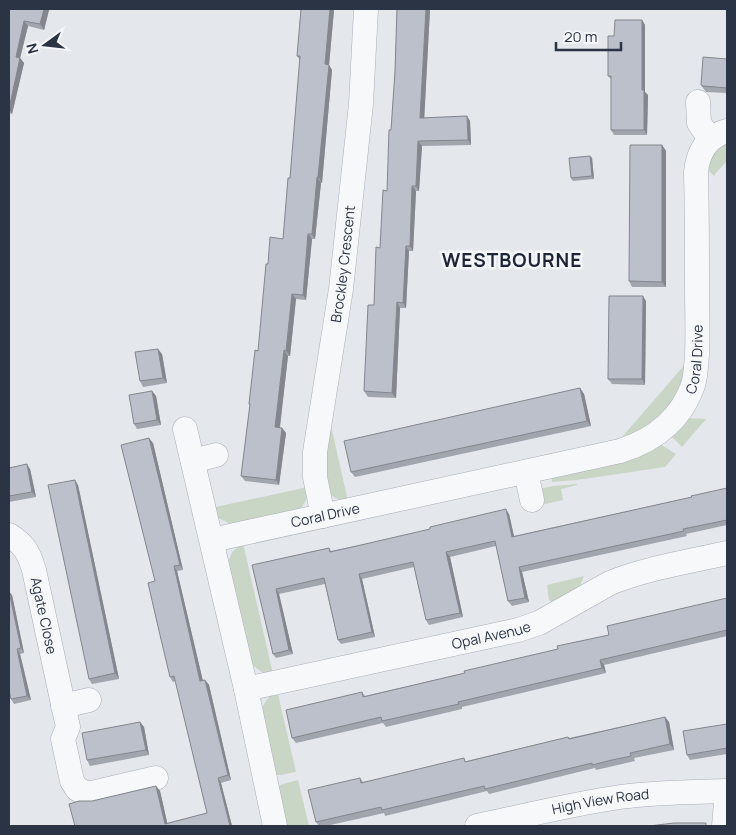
<svg xmlns="http://www.w3.org/2000/svg" width="736" height="835" font-family="Manrope,sans-serif">
  <rect width="100%" height="100%" fill="#e4e7ec"/>
  <g fill="#c9d6c5">
    <polygon points="727,141 727,161 715,174 715,176 705,168 711,153"/>
    <polygon points="688,361 678,395 656,422 616,444"/>
    <polygon points="685,418 706,419 682,447 670,435"/>
    <polygon points="331,426 348,501 340,500 335,498 330,494 323,480 327,430"/>
    <polygon points="660,444 676,454 665,467 577,480 552,482 551,475"/>
    <polygon points="577,484 577,485 561,489 563,500 523,509 522,505 539,489 553,486"/>
    <path d="M308,487C308,496 306,503 299,510L233,525L218,518L211,508Z"/>
    <polygon points="243,543 273,674 263,673 250,663 227,564 233,551"/>
    <polygon points="584,576 577,593 555,605 549,600 547,585"/>
    <path d="M277,690L296,772L281,775H274L261,711C265,701 268,696 277,690Z"/>
    <polygon points="298,780 309,826 286,826 277,787 283,784"/>
  </g>
  <g fill="none" stroke-linecap="round" stroke-linejoin="round">
    <g stroke="#a9aeb7" stroke-width="25">
      <g id="minor">
        <polyline points="698,102 699,123 710,139"/>
        <polyline points="185,429 246,689 275,826"/>
        <polyline points="193,461 216,455"/>
        <polyline points="526,472 532,500"/>
        <path id="s1" d="M323,516L315,477V452L341,289L361,104L366,9"/>
        <path id="s2" d="M9,535C24,544 29,553 34,570L68,727L63,739L72,781L77,789L86,793H92L156,778"/>
        <path id="s3" d="M212,540L620,451C655,440 681,420 693,385C696,375 696,365 697,355C698,332 697,309 697,286C697,248 697,210 696,172C698,152 707,136 727,131"/>
        <path id="s4" d="M246,689L518,630L539,623L610,583C647,568 688,562 727,553"/>
        <polyline points="63,706 89,700"/>
        <path id="s5" d="M477,826C524,816 572,804 620,797C655,792 692,792 727,791"/>
        <polyline points="724,826 727,791"/>
      </g>
    </g>
    <use href="#minor" stroke="#f7f8fa" stroke-width="24"/>
  </g>
  <g fill="#a1a5ae">
    <polygon points="9,9 49,10 44,30 28,26 20,58 24,63 12,114 9,113"/>
    <polygon points="397,9 430,9 424,118 467,116 470,121 471,145 422,146 419,191 416,191 413,251 409,251 406,308 400,308 396,398 368,397 364,391 387,191 395,71"/>
    <polygon points="334,10 329,65 332,70 322,183 321,183 315,239 312,239 306,300 296,299 290,356 288,356 280,428 282,428 286,433 279,485 245,481 241,476 250,405 249,404 258,351 268,264 283,239 290,178 300,60 297,56"/>
    <polygon points="642,20 645,25 645,92 648,95 647,135 614,135 611,130 611,79 608,76 614,36"/>
    <polygon points="727,59 727,93 706,92 701,85"/>
    <polygon points="662,145 666,151 666,287 632,287 629,281"/>
    <polygon points="590,156 592,158 594,179 573,181 571,178"/>
    <polygon points="646,301 645,385 612,384 608,379"/>
    <polygon points="162,354 167,383 143,387 140,381"/>
    <polygon points="580,388 584,394 591,426 355,477 351,472"/>
    <polygon points="152,391 156,396 161,425 137,429 134,424"/>
    <polygon points="153,443 183,570 177,571 203,681 205,680 209,685 231,780 221,783 232,826 75,826 92,801 156,786 160,791 167,823 207,813 176,681 173,682 170,677 155,581"/>
    <polygon points="9,468 30,469 36,497 9,502"/>
    <polygon points="78,485 119,679 92,684 89,679"/>
    <polygon points="727,488 727,525 686,534 687,536 522,572 529,602 512,606 508,601 496,546 450,557 463,617 429,625 426,620 414,567 362,579 375,637 341,644 338,640 325,584 279,594 293,654 276,658 273,654 252,565 329,548 331,551 509,514 514,536 692,497"/>
    <polygon points="12,595 24,653 20,654 31,700 14,704 11,699"/>
    <polygon points="727,598 727,636 604,665 606,673 462,707 462,709 386,727 383,723 296,743 292,738 362,692 365,696 465,673 558,649 609,635"/>
    <polygon points="665,717 669,722 674,750 634,758 635,761 596,770 595,768 489,794 487,791 385,816 384,813 326,826 319,826 316,822 360,778 363,782 467,761 568,737 569,738"/>
    <polygon points="140,722 144,727 149,755 90,766 87,760"/>
    <polygon points="727,724 727,754 690,760 687,755"/>
  </g>
  <g fill="#83868d">
    <polygon points="44,9 48,9 49,10 44,30 40,24"/>
    <polygon points="330,9 333,9 334,10 329,65 332,70 322,183 318,177 325,64"/>
    <polygon points="426,9 430,9 424,123 420,118"/>
    <polygon points="642,20 645,25 645,92 648,95 647,135 644,130 642,90"/>
    <polygon points="24,21 28,26 20,58 24,63 12,114 9,109 16,57"/>
    <polygon points="467,116 470,121 471,145 468,140"/>
    <polygon points="418,141 422,146 419,191 416,186"/>
    <polygon points="662,145 666,151 666,287 662,282"/>
    <polygon points="590,156 592,158 594,179 592,176"/>
    <polygon points="317,177 321,183 315,239 312,234"/>
    <polygon points="412,186 416,191 413,251 410,246"/>
    <polygon points="308,234 312,239 306,300 303,295"/>
    <polygon points="406,246 409,251 406,308 403,303"/>
    <polygon points="292,294 296,299 290,356 286,351"/>
    <polygon points="643,296 646,301 645,385 642,379"/>
    <polygon points="397,302 400,308 396,398 392,393"/>
    <polygon points="158,349 162,354 167,383 163,378"/>
    <polygon points="284,350 288,356 279,433 275,427"/>
    <polygon points="580,388 584,394 591,426 587,421"/>
    <polygon points="152,391 156,396 161,425 157,420"/>
    <polygon points="282,428 286,433 279,485 276,480"/>
    <polygon points="149,438 153,443 183,570 180,565"/>
    <polygon points="27,464 30,469 36,497 32,492"/>
    <polygon points="75,480 78,485 119,679 115,673"/>
    <polygon points="506,509 509,514 515,541 512,537"/>
    <polygon points="446,552 450,557 463,617 460,613"/>
    <polygon points="174,566 177,571 204,686 200,681"/>
    <polygon points="519,567 522,572 529,602 525,598"/>
    <polygon points="359,574 362,579 375,637 372,632"/>
    <polygon points="276,589 279,594 293,654 289,650"/>
    <polygon points="9,591 12,595 24,653 21,648"/>
    <polygon points="17,649 20,654 31,700 27,696"/>
    <polygon points="600,660 604,665 606,673 602,668"/>
    <polygon points="205,680 209,685 231,780 228,775"/>
    <polygon points="665,717 669,722 674,750 670,744"/>
    <polygon points="140,722 144,727 149,755 146,750"/>
    <polygon points="218,778 221,783 232,826 230,826"/>
    <polygon points="156,786 160,791 168,826 165,824"/>
  </g>
  <g fill="#bbc0ca" stroke="#83868d">
    <polygon points="9,9 44,9 40,24 24,21 16,57 20,58 9,109"/>
    <polygon points="301,9 330,9 325,64 329,65 318,177 317,177 312,234 308,234 303,295 292,294 286,351 284,350 275,427 282,428 276,480 241,476 250,404 249,404 255,350 258,351 266,264 268,264 270,237 283,239 288,178 290,178 300,56 297,56"/>
    <polygon points="397,9 426,9 420,118 467,116 468,140 418,141 416,186 412,186 410,246 406,246 403,303 397,302 392,393 364,391 368,305 374,305 376,247 380,248 383,190 387,191 389,130 391,130 395,71"/>
    <polygon points="615,20 642,20 642,90 644,90 644,130 611,130 611,76 608,76 608,36 614,36"/>
    <polygon points="703,57 727,59 727,88 703,86 701,85"/>
    <polygon points="630,145 662,145 662,282 629,281"/>
    <polygon points="590,156 592,176 571,178 569,158"/>
    <polygon points="609,296 643,296 642,379 608,379"/>
    <polygon points="158,349 163,378 140,381 135,352"/>
    <polygon points="580,388 587,421 351,472 344,441"/>
    <polygon points="152,391 157,420 134,424 129,395"/>
    <polygon points="149,438 180,565 174,566 200,681 205,680 228,775 218,778 230,826 75,826 69,804 79,801 92,801 156,786 165,824 207,813 174,676 170,677 160,635 148,583 155,581 121,445"/>
    <polygon points="27,464 32,492 9,496 9,468"/>
    <polygon points="75,480 115,673 89,679 48,485"/>
    <polygon points="727,488 727,520 683,529 684,531 519,567 525,598 508,601 495,541 446,552 460,613 426,620 413,562 359,574 372,632 338,640 324,578 276,589 289,650 273,654 252,565 329,548 330,552 361,545 430,529 430,527 506,509 512,537 692,497 691,496"/>
    <polygon points="9,591 21,648 17,649 27,696 11,699 9,691"/>
    <polygon points="727,598 727,630 600,660 602,668 458,702 459,704 382,721 381,717 292,738 286,710 362,692 363,697 465,673 464,671 558,649 557,646 609,635 607,626"/>
    <polygon points="665,717 670,744 630,753 631,756 612,760 592,765 592,763 485,789 484,786 382,810 381,807 316,822 308,790 360,778 361,783 464,758 465,762 568,737 569,739"/>
    <polygon points="140,722 146,750 87,760 82,733"/>
    <polygon points="727,724 727,748 687,755 683,731"/>
    <polygon points="674,823 706,823 706,826 649,826"/>
  </g>
  <g text-anchor="middle" stroke-width="5" stroke-linejoin="round" paint-order="stroke">
    <g font-size="14" fill="#2b3445" stroke="#f4f6f9">
      <text dy="5" stroke="none"><textPath href="#s1" startOffset="255">Brockley Crescent</textPath></text>
      <text dy="5" stroke="none"><textPath href="#s3" startOffset="546">Coral Drive</textPath></text>
      <text dy="5" stroke="none"><textPath href="#s3" startOffset="116">Coral Drive</textPath></text>
      <text dy="5" stroke="none"><textPath href="#s2" startOffset="91">Agate Close</textPath></text>
      <text dy="5" stroke="none"><textPath href="#s4" startOffset="251">Opal Avenue</textPath></text>
      <text dy="5" stroke="none"><textPath href="#s5" startOffset="126">High View Road</textPath></text>
    </g>
    <g font-size="19" font-weight="bold" letter-spacing="1" fill="#1d2536" stroke="#f4f6f9">
      <text x="512" y="267">WESTBOURNE</text>
    </g>
  </g>
  <rect width="736" height="835" fill="none" stroke="#2b3445" stroke-width="20"/>
  <g transform="translate(45 45) rotate(255)" stroke="#f4f6f9" stroke-width="4" paint-order="stroke">
  <path d="M0-4L9 19L0 12L-9 19Z" fill="#2b3445"/>
  <text y="-8" font-size="14" font-weight="bold" text-anchor="middle" fill="#2b3445">N</text>
  </g>
  <path d="M556 42v8h65v-8" fill="none" stroke="#2b3445" stroke-width="2.5"/>
  <text x="564" y="42" font-size="15" fill="#2b3445" stroke="#f4f6f9" stroke-width="4" paint-order="stroke">20 m</text>
</svg>
